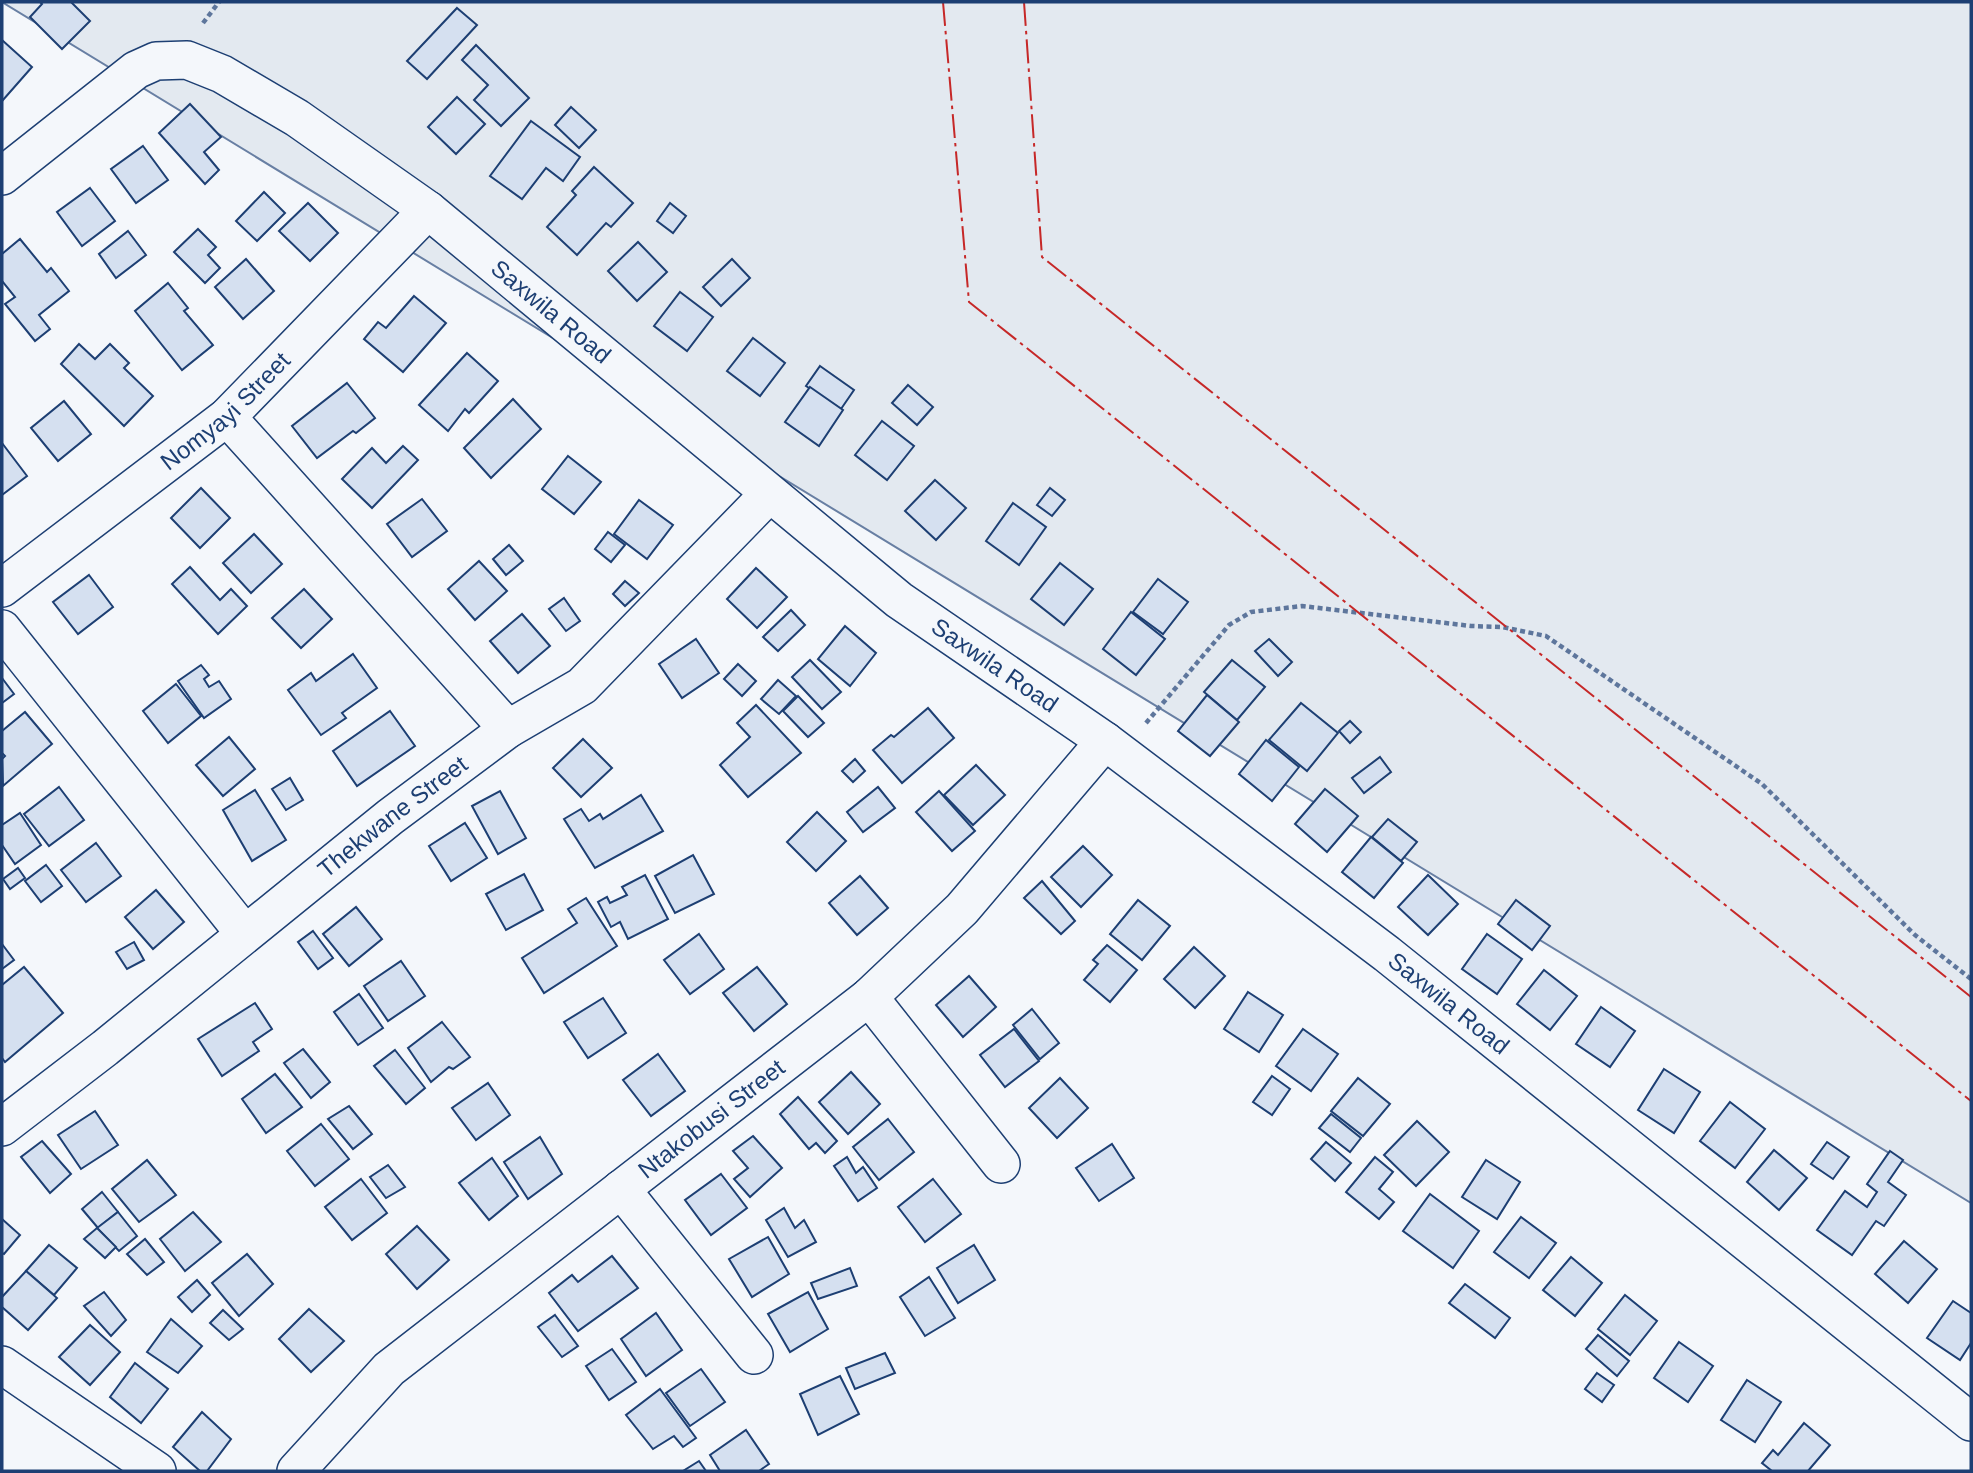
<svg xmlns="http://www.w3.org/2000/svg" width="1973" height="1473" font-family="Helvetica,sans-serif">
  <rect width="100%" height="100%" fill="#f4f7fb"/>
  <polygon fill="#e3e9f0" stroke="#687fa3" stroke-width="2" points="2,2 1971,2 1971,1203"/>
  <g fill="#d5e0f0" stroke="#1d3f73" stroke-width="2">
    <polygon points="40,2 71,2 90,21 62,49 30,17 42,4"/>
    <polygon points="457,8 477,25 427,79 407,61"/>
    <polygon points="2,40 32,67 3,100 2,99"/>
    <polygon points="476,45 529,98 501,126 474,100 488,85 462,60"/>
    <polygon points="457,97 485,124 456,154 428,127"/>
    <polygon points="190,104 221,137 204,152 219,170 205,184 159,133"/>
    <polygon points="571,107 596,130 579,148 555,125"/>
    <polygon points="531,121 580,157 563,181 546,168 522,199 490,176"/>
    <polygon points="143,146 168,180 136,203 111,169"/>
    <polygon points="594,167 633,203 611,227 606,223 577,255 547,227 576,195 572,191"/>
    <polygon points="90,188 115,221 82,246 57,212"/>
    <polygon points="264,192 285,213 257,241 236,221"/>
    <polygon points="308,203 338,233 310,261 279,231"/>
    <polygon points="670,203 686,216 673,233 657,221"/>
    <polygon points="198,229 216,247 208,255 220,268 205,283 174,252"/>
    <polygon points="128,231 146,255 116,278 99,254"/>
    <polygon points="20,239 47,272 51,268 69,291 39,315 50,329 35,341 5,304 15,297 2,281 2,254"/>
    <polygon points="638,242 667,272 637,301 608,271"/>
    <polygon points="246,259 274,291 243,319 215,287"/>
    <polygon points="732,259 750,278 721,306 703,287"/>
    <polygon points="168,283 188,308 184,311 213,345 182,370 135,311"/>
    <polygon points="680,292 713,317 687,351 654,326"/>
    <polygon points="414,296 446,323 403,372 364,339 378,322 386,328"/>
    <polygon points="753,338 785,363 760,396 727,371"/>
    <polygon points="79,344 95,359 110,344 129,363 124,368 153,396 124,426 61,364"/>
    <polygon points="467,353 498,381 469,413 465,409 448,431 419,405"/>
    <polygon points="820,366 854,390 841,409 806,386"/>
    <polygon points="347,383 375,418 356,433 353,431 317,458 292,426"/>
    <polygon points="908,385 933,407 917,425 892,403"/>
    <polygon points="810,387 843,410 819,446 785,422"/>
    <polygon points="513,399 541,429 491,478 464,448"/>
    <polygon points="64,401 91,434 58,461 31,428"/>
    <polygon points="882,421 914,446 887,480 855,455"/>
    <polygon points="2,443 27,476 2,495"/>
    <polygon points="403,446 418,460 372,508 342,479 372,448 386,463"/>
    <polygon points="568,456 601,482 574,514 542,489"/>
    <polygon points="935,480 966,508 936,540 905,511"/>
    <polygon points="201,488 230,518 200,548 171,518"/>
    <polygon points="1050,488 1065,500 1052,516 1037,505"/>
    <polygon points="422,499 447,531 412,557 387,524"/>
    <polygon points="639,500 673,525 647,559 614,534"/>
    <polygon points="1013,503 1046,527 1019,565 986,541"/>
    <polygon points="608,532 625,545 611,562 595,549"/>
    <polygon points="254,534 282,564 251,593 223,563"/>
    <polygon points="509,545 523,561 506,575 493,559"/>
    <polygon points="479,561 507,591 475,620 448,589"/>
    <polygon points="1060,563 1093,589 1064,625 1031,599"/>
    <polygon points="190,567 220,600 231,589 247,606 218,634 172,584"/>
    <polygon points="756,568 787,597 757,628 727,599"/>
    <polygon points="89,575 113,607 78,634 53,602"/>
    <polygon points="1158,579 1188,602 1163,634 1133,612"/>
    <polygon points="625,581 639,593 625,606 613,594"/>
    <polygon points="304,589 332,619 301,648 272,618"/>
    <polygon points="564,598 580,621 566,631 549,609"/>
    <polygon points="791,610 805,625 778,651 763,637"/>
    <polygon points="1131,612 1165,639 1136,675 1103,649"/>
    <polygon points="522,614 550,646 518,673 490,641"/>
    <polygon points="845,626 876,653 850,686 818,659"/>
    <polygon points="696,639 719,673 682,698 659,664"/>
    <polygon points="1269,639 1292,662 1278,676 1255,651"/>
    <polygon points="353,654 377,688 342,713 346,718 321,735 288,690 311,673 316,681"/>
    <polygon points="810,660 841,692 822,709 792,677"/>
    <polygon points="1232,660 1265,687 1237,720 1204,692"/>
    <polygon points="738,664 756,681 742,696 724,679"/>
    <polygon points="201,665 209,675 204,679 209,687 219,681 231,699 204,718 178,681"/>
    <polygon points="2,678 14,694 2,703"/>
    <polygon points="778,680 796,696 779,714 761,699"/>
    <polygon points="176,684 201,716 168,743 143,711"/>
    <polygon points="1207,695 1239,722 1210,756 1178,731"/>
    <polygon points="798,696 824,723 808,737 783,711"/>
    <polygon points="1301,703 1338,733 1307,771 1269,740"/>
    <polygon points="756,705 801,753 748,797 720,765 750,737 737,723"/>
    <polygon points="928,708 954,738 902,783 873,750 891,735 894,737"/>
    <polygon points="390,711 415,746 357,786 333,751"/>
    <polygon points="25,712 52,744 3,786 2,759 5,756 2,753 2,731"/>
    <polygon points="1350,721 1361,732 1350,743 1339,731"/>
    <polygon points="229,737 255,769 223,796 196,765"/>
    <polygon points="583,739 612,768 581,797 553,768"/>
    <polygon points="1266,740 1299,767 1272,801 1239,774"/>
    <polygon points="1380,757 1391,772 1364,793 1352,778"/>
    <polygon points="855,759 865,771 853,782 842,771"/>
    <polygon points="976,765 1005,795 973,825 944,795"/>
    <polygon points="290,778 303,800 286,810 272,789"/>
    <polygon points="59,787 84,820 49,846 24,814"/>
    <polygon points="878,787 895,808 863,832 847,812"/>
    <polygon points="1325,789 1358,816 1327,852 1295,824"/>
    <polygon points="255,790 286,840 252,861 223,810"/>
    <polygon points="500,791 526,838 498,854 472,806"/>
    <polygon points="939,791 975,831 952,851 916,812"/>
    <polygon points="641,795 663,831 595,868 564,819 581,809 589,821 600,814 603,819"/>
    <polygon points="817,812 846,841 816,871 787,842"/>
    <polygon points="20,813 41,845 15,864 2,845 2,825"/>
    <polygon points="1388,819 1417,842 1401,861 1372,837"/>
    <polygon points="465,823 487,858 451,881 429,846"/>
    <polygon points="1371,837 1403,863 1374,898 1342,872"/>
    <polygon points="96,843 121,876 86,902 61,870"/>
    <polygon points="1083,846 1112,875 1081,907 1051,877"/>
    <polygon points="693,855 714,894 675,913 655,876"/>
    <polygon points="46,865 62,886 41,902 25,881"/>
    <polygon points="18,868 25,878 10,889 3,879"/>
    <polygon points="524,874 543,910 506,930 486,894"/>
    <polygon points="645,875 668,919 628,939 620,922 611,927 598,902 607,897 610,903 627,895 622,887"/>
    <polygon points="1428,875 1458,904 1428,935 1398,907"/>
    <polygon points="860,876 888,908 857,935 829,903"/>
    <polygon points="1042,881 1075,921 1061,934 1024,898"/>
    <polygon points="156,890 184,922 153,949 125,917"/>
    <polygon points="586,898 617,946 544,993 522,958 577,923 568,909"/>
    <polygon points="1138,900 1170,926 1142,960 1110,934"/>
    <polygon points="1516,900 1550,926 1532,950 1498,924"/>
    <polygon points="356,907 382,939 349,966 323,934"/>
    <polygon points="313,931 333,958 318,969 298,942"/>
    <polygon points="699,934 724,969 690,994 664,960"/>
    <polygon points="1487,934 1522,959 1497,994 1462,969"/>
    <polygon points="134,942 144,960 127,969 116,952"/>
    <polygon points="2,944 14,960 2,969"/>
    <polygon points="1107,945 1137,970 1110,1002 1084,980 1098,964 1093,960"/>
    <polygon points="1194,947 1225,976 1195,1008 1164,979"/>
    <polygon points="401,961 425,996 388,1021 364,986"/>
    <polygon points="24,967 63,1013 5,1062 2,1058 2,985"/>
    <polygon points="757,967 787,1004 754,1031 723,993"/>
    <polygon points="1544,970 1577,996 1550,1030 1517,1004"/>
    <polygon points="969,976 996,1007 963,1037 936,1005"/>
    <polygon points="1248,992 1283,1015 1259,1052 1224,1029"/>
    <polygon points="359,994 383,1028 358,1045 334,1012"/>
    <polygon points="603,998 626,1033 588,1058 564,1022"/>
    <polygon points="255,1003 272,1029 253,1042 259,1051 222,1076 198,1039"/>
    <polygon points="1601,1007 1635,1031 1610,1067 1576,1044"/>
    <polygon points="1032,1009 1059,1043 1040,1059 1013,1025"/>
    <polygon points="442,1022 470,1057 453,1069 449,1067 431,1082 408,1048"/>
    <polygon points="1014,1029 1039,1061 1005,1087 980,1055"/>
    <polygon points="1303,1029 1338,1054 1311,1091 1276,1066"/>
    <polygon points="303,1049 330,1082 311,1098 284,1063"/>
    <polygon points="395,1050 425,1088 406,1104 374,1066"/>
    <polygon points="658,1054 685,1091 651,1116 623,1080"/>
    <polygon points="1664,1069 1700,1092 1674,1133 1638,1110"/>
    <polygon points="851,1072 880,1104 848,1134 819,1102"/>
    <polygon points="275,1074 302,1107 266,1133 242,1099"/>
    <polygon points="1272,1076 1290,1089 1272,1115 1253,1102"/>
    <polygon points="1060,1078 1088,1108 1057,1138 1029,1108"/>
    <polygon points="1358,1078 1390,1104 1363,1136 1331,1111"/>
    <polygon points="488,1083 510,1115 476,1140 452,1108"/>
    <polygon points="798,1097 837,1141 825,1153 816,1143 809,1149 780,1114"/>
    <polygon points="1730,1102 1765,1129 1735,1168 1700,1141"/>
    <polygon points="349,1106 372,1134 353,1149 328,1119"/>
    <polygon points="95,1111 118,1145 81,1169 58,1135"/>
    <polygon points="1331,1114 1361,1138 1350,1152 1319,1128"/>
    <polygon points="888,1119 914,1152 879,1180 853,1147"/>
    <polygon points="1417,1121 1449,1152 1416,1186 1384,1155"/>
    <polygon points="321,1124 349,1159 315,1186 287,1151"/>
    <polygon points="753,1136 782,1168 750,1197 734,1179 748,1168 733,1151"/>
    <polygon points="540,1137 562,1174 528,1199 504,1162"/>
    <polygon points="42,1141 71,1174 50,1193 21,1157"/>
    <polygon points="1326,1142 1351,1163 1335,1181 1311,1159"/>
    <polygon points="1827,1142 1849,1157 1833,1179 1811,1164"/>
    <polygon points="1112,1144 1134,1178 1099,1201 1076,1168"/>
    <polygon points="1774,1150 1807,1178 1779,1210 1747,1182"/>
    <polygon points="1890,1151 1903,1160 1888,1182 1906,1195 1884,1226 1876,1221 1852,1255 1817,1230 1845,1191 1867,1207 1877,1192 1867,1184"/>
    <polygon points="847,1157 856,1173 863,1167 877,1188 858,1201 834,1166"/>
    <polygon points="1375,1157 1393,1172 1379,1189 1394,1202 1379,1219 1346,1192"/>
    <polygon points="492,1158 518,1196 489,1220 459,1183"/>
    <polygon points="147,1160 176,1195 139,1222 112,1189"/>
    <polygon points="1486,1160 1520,1182 1497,1219 1462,1197"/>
    <polygon points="388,1165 405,1187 386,1198 370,1177"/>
    <polygon points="721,1174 747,1208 711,1235 685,1200"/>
    <polygon points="361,1179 387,1213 352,1240 325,1207"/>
    <polygon points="933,1179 961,1214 925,1242 898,1207"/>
    <polygon points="102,1192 118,1212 98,1228 82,1209"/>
    <polygon points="1430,1194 1479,1231 1453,1268 1403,1231"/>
    <polygon points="784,1208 795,1228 804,1220 816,1242 788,1257 766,1220"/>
    <polygon points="118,1212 137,1236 119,1251 97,1228"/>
    <polygon points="193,1212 221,1242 185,1271 160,1239"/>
    <polygon points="1521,1217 1556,1243 1529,1278 1494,1252"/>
    <polygon points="2,1219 20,1235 4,1254 2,1253"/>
    <polygon points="417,1226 449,1260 417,1289 386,1254"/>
    <polygon points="97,1228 116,1247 105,1258 84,1239"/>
    <polygon points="768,1237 789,1274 752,1297 729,1259"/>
    <polygon points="145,1239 164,1262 147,1275 127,1254"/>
    <polygon points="1904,1241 1937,1269 1908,1303 1875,1274"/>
    <polygon points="49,1245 77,1268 54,1295 26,1271"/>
    <polygon points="974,1245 995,1280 958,1303 937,1268"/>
    <polygon points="247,1254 273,1284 239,1316 212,1283"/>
    <polygon points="612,1256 638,1288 578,1331 549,1293 572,1275 578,1282"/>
    <polygon points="1571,1257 1602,1283 1575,1316 1543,1290"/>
    <polygon points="850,1268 857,1286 818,1299 811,1283"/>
    <polygon points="26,1271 57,1298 28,1330 2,1307 2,1297"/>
    <polygon points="929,1277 955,1318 925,1336 900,1297"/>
    <polygon points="197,1280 210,1295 192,1312 178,1297"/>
    <polygon points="1465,1284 1510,1318 1495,1338 1449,1303"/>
    <polygon points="104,1292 126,1320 111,1336 84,1306"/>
    <polygon points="808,1292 828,1329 790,1352 768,1314"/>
    <polygon points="1625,1295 1657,1321 1630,1355 1598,1329"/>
    <polygon points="1953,1301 1971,1313 1971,1343 1960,1360 1927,1338"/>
    <polygon points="309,1309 344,1341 311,1372 279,1339"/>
    <polygon points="223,1310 243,1329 229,1340 210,1323"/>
    <polygon points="656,1313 682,1350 646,1376 621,1339"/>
    <polygon points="555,1315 578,1346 562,1357 538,1327"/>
    <polygon points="171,1319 202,1346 178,1373 147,1352"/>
    <polygon points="90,1325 120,1352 90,1385 59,1357"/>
    <polygon points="1598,1335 1629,1361 1617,1376 1586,1349"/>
    <polygon points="1679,1342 1713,1366 1688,1402 1654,1378"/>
    <polygon points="612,1349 636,1382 609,1400 586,1366"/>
    <polygon points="885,1353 895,1373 855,1389 846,1368"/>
    <polygon points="135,1363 168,1389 141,1423 110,1397"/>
    <polygon points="701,1369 725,1402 690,1426 666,1393"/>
    <polygon points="1597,1373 1614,1385 1602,1402 1585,1389"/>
    <polygon points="840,1376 859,1414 818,1435 800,1394"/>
    <polygon points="1747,1380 1781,1402 1755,1442 1721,1420"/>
    <polygon points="660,1389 696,1438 683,1447 674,1436 653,1449 626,1415"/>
    <polygon points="202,1412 231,1439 207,1471 200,1471 173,1447"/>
    <polygon points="1804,1423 1830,1445 1808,1471 1772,1471 1762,1463 1773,1450 1778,1455"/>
    <polygon points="746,1430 769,1464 759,1471 720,1471 710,1455"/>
    <polygon points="699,1461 706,1471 683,1471"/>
  </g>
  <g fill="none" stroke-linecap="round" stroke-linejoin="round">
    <g stroke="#1d3f73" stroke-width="40">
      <g id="street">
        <path id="s1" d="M2,176L136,70L156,61L187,60L222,74L297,118L428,210L899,600L1105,741L1387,954L1971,1422"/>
        <polyline points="227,417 508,729"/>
        <path id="s2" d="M2,588L227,417L428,210"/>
        <polyline points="2,629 244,933"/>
        <polyline points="869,997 1001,1164"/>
        <path id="s3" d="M2,1127L105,1048L390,817L508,729L582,686L769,494"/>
        <polyline points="621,1189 754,1355"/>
        <polyline points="2,1365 157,1471"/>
        <path id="s4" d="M296,1471L389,1369L869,997L962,909L1105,741"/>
      </g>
    </g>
    <g stroke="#5e769c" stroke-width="4.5" stroke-dasharray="5 3.5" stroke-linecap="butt">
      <polyline points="203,23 219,2"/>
      <polyline points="1146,723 1229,625 1251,612 1302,606 1471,626 1502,627 1546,636 1762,784 1915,935 1971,979"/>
    </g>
    <use href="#street" stroke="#f4f7fb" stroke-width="37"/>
    <g stroke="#c62828" stroke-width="2" stroke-dasharray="24 5 3.5 5" stroke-linecap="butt">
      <polyline points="943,2 969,302 1971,1101"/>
      <polyline points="1024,2 1042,257 1971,997"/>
    </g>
  </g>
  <g text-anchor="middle" stroke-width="5" stroke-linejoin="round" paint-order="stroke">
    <g font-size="24" fill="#1d3f73" stroke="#f4f7fb">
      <text dy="8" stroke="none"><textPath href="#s1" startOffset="668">Saxwila Road</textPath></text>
      <text dy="8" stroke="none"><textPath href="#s2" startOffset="285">Nomyayi Street</textPath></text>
      <text dy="8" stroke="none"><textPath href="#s1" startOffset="1236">Saxwila Road</textPath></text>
      <text dy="8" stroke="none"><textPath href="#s3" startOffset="499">Thekwane Street</textPath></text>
      <text dy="8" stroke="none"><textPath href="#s1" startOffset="1802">Saxwila Road</textPath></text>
      <text dy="8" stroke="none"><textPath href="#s4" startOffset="546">Ntakobusi Street</textPath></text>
    </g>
  </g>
  <rect width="1973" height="1473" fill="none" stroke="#1d3f73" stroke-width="7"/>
</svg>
